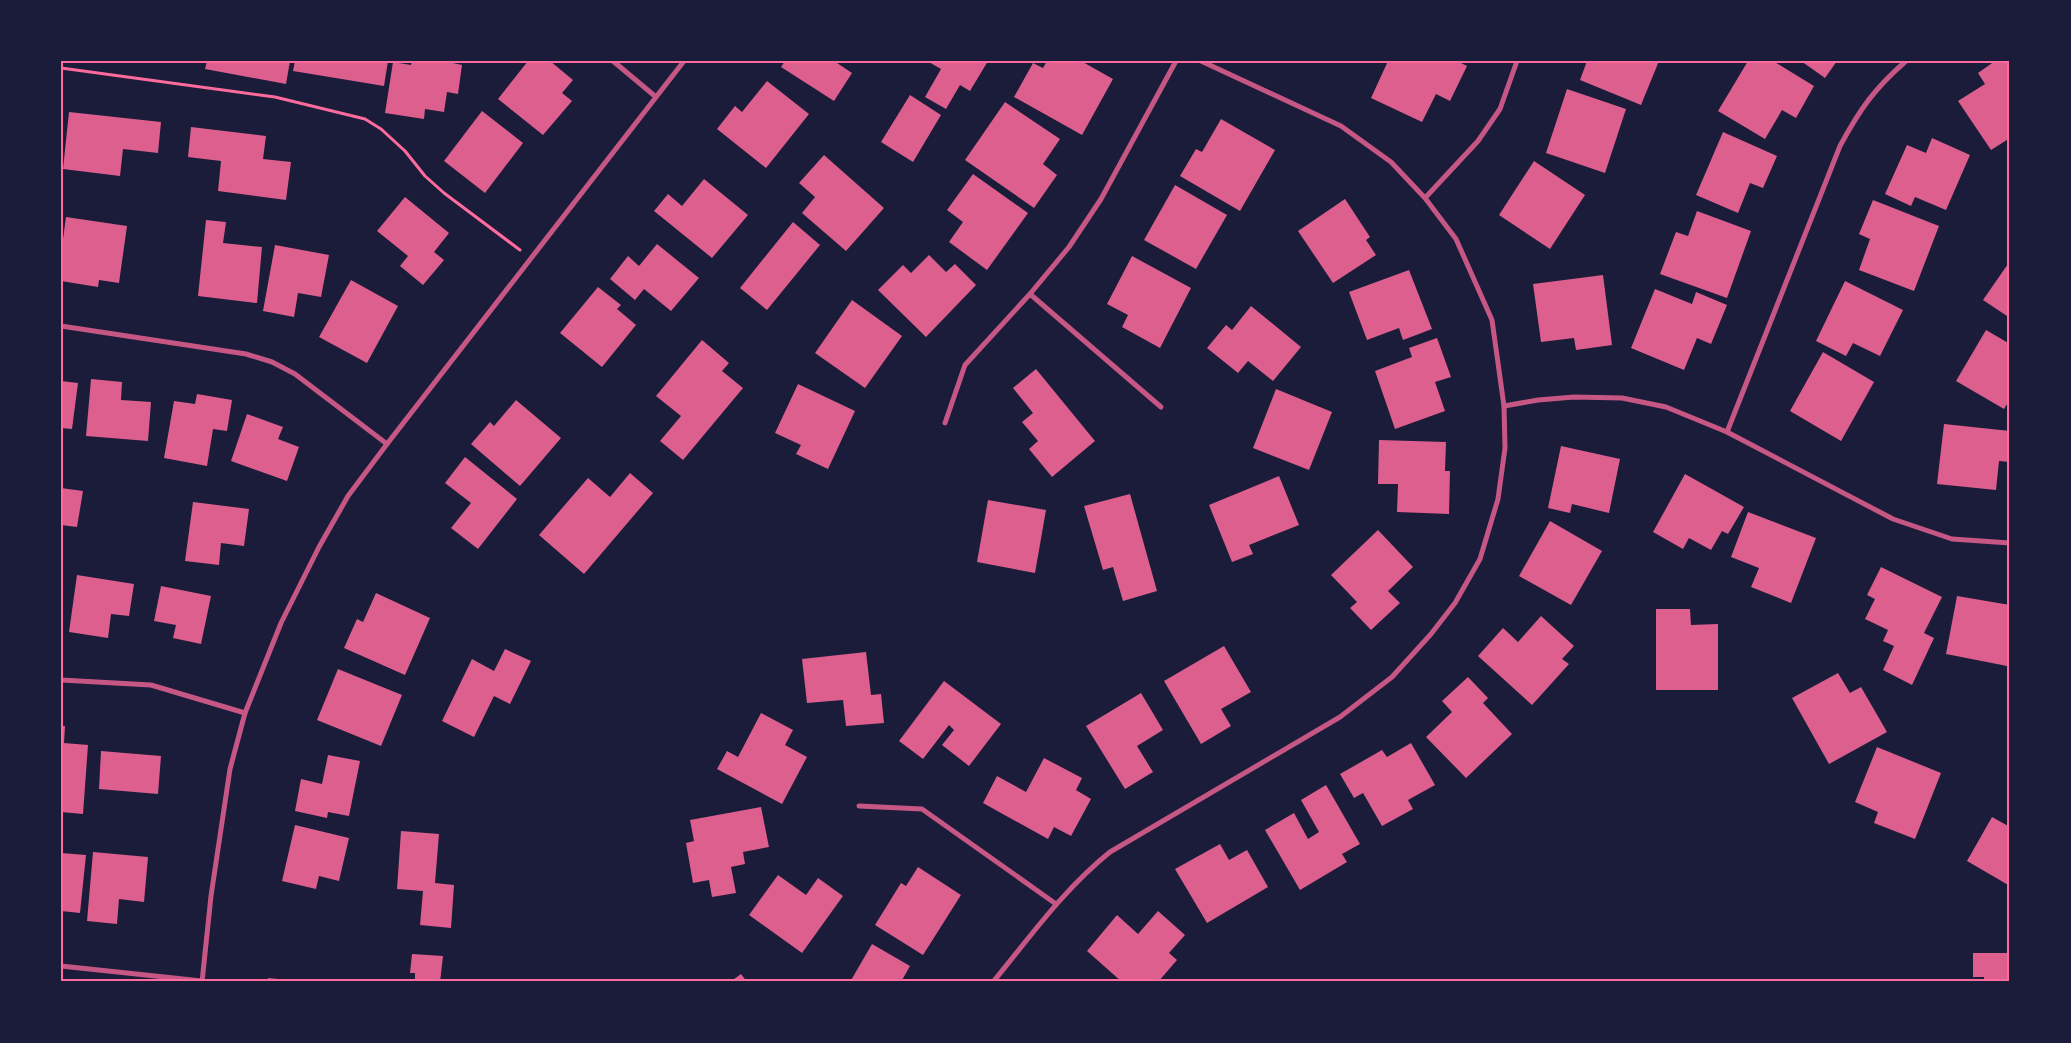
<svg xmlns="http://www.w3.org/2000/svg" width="2071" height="1043" font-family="Spectral,serif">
  <rect width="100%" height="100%" fill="#1b1b3a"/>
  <g fill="#dd5f8e">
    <polygon points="207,61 290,61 286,84 205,69"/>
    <polygon points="295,61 388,61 384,86 293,71"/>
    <polygon points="412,61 444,61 462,65 458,94 447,92 444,112 425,109 424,119 385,113 393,62 411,65"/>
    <polygon points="528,61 550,61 573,80 562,93 572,101 543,135 498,99"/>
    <polygon points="785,61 834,61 852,73 834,101 781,67"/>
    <polygon points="927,61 988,61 970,91 960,85 946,109 925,97 941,69"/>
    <polygon points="1047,61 1081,61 1113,79 1082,135 1014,97 1033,63 1043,68"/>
    <polygon points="1388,61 1457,61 1467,66 1450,101 1436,94 1422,122 1371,98"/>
    <polygon points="1587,61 1659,61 1641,105 1580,80"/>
    <polygon points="1748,61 1773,61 1814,86 1796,118 1782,110 1765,139 1718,111"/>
    <polygon points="1801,61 1837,61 1825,78"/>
    <polygon points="1995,61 2010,61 2010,138 1991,150 1958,101 1985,84 1978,73"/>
    <polygon points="767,81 809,114 766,168 717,129 735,106 742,112"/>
    <polygon points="1567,89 1626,109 1605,173 1546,153"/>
    <polygon points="910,95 941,115 913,162 881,142"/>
    <polygon points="1005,102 1060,139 1043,164 1057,175 1034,208 965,160"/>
    <polygon points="482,111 523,143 485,193 444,161"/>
    <polygon points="69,112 161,122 158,153 123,149 120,176 63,169"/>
    <polygon points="1221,119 1275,150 1240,211 1180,176 1196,149 1202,152"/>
    <polygon points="191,127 266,136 263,159 291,162 286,200 218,191 221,161 188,157"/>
    <polygon points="1723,132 1777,156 1763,188 1750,183 1738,213 1696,195"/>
    <polygon points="1932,138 1970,155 1946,210 1915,197 1911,206 1885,194 1907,145 1926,153"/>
    <polygon points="824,155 884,208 846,251 802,213 815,197 799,183"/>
    <polygon points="1534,161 1585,195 1550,249 1499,215"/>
    <polygon points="973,174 1028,213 987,270 949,242 963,222 947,210"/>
    <polygon points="704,179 748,215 712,258 654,211 668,194 682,206"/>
    <polygon points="1175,185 1227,215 1196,269 1144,240"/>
    <polygon points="405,197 449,233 434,252 444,260 423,285 400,266 408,256 377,231"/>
    <polygon points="1345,199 1370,237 1366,240 1376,255 1333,283 1298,231"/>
    <polygon points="1873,200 1939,226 1914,291 1859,270 1870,239 1859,234"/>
    <polygon points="1697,211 1751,231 1727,298 1660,274 1676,232 1688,236"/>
    <polygon points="66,217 127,226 119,283 99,280 98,287 61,281 61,254"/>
    <polygon points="206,220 226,222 223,243 262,247 257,303 198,296"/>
    <polygon points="793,222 820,245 767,310 740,288"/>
    <polygon points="657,244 699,278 671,311 644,289 635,300 610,279 628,256 639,266"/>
    <polygon points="275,245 329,255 321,297 298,293 294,317 263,311"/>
    <polygon points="929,255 946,272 955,264 976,285 926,337 878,290 903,265 911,273"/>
    <polygon points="1132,256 1191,288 1160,348 1122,327 1128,315 1107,304"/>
    <polygon points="2010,261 2010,318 1983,300"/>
    <polygon points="1409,270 1432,329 1403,340 1399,328 1367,340 1349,292"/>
    <polygon points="1603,275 1612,345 1576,350 1574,338 1541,342 1533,284"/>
    <polygon points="351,280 398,306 367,363 319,337"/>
    <polygon points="1845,281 1903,310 1880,356 1853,343 1846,356 1816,341"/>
    <polygon points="598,287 621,305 617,309 636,325 602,367 560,333"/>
    <polygon points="1655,289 1692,304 1696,292 1727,305 1711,344 1697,338 1684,370 1631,348"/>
    <polygon points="852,300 902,336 865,388 815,353"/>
    <polygon points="1251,306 1301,347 1273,381 1248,361 1238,373 1207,348 1226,325 1232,330"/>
    <polygon points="1986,330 2010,344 2010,399 2004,409 1956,381"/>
    <polygon points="1437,338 1451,377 1435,382 1445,411 1395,429 1375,371 1412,357 1409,348"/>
    <polygon points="702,340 729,363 722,371 743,388 683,460 660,441 681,416 656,396"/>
    <polygon points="1823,352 1874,382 1841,441 1790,411"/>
    <polygon points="1036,369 1095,441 1052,477 1029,449 1038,441 1022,422 1033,413 1013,388"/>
    <polygon points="91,379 122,382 121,400 151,402 148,441 86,436"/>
    <polygon points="61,381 78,383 72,429 61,428"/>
    <polygon points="798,384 855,411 828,469 796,454 801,445 775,433"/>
    <polygon points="1276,389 1332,412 1309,470 1253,448"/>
    <polygon points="197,394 232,400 227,431 213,429 207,466 164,458 174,401 195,404"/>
    <polygon points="516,400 561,438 520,486 471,444 490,422 494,426"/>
    <polygon points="247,414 283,427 278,439 299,447 287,481 231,461"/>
    <polygon points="1944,424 2010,431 2010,462 1999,461 1996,490 1937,484"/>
    <polygon points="1379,440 1446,442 1445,471 1450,471 1449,514 1397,512 1398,484 1378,484"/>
    <polygon points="1561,446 1620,459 1609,513 1572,504 1570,513 1548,508"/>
    <polygon points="465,457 517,499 478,549 451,528 471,503 445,483"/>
    <polygon points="630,473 653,493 584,574 539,535 588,478 610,497"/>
    <polygon points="1685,474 1744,507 1728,534 1722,531 1711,550 1689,538 1683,549 1653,532"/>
    <polygon points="1279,476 1299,525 1249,545 1253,554 1232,562 1209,505"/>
    <polygon points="61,488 83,491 77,527 61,525"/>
    <polygon points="1130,494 1157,591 1123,601 1113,567 1103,570 1084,506"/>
    <polygon points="988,500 1046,510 1035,573 977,562"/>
    <polygon points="193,502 249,509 244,546 221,543 219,565 185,561"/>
    <polygon points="1748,512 1816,538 1791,603 1751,587 1759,568 1731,557"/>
    <polygon points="1550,521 1602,551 1571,605 1519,576"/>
    <polygon points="1378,530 1413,567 1388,591 1400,603 1371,630 1350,608 1357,602 1331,575"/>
    <polygon points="1881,567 1942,597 1924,633 1934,638 1912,685 1883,670 1894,646 1883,641 1888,630 1865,619 1875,599 1867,595"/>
    <polygon points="77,575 134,584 129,616 111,614 108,638 69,632"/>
    <polygon points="161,586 211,596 201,644 173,638 176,625 154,621"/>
    <polygon points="376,593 430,618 405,675 344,648 357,619 363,622"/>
    <polygon points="1957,596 2010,605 2010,653 2007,666 1946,654"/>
    <polygon points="1656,609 1690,609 1691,625 1718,624 1718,690 1656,690"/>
    <polygon points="1541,616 1574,646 1562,659 1569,664 1532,705 1478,656 1503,628 1518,642"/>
    <polygon points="1224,646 1251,692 1221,709 1231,726 1201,744 1164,681"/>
    <polygon points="505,649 531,661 510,704 494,696 474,737 442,721 472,659 494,671"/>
    <polygon points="866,652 871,695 881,694 884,723 846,726 843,700 807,703 802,659"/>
    <polygon points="338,669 402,695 381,746 317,720"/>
    <polygon points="1838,673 1850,693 1861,687 1887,732 1829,764 1792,698"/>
    <polygon points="1468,677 1488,698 1483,703 1512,734 1466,778 1426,737 1452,712 1442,701"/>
    <polygon points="944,681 1001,724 969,766 942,745 954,730 949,725 923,759 899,741"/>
    <polygon points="1141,693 1163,730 1137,746 1153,772 1125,789 1086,726"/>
    <polygon points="761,713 793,730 785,745 807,757 782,804 717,769 727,751 738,757"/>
    <polygon points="61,726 65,726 64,743 88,745 83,814 61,812"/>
    <polygon points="1411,743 1435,785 1408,800 1413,809 1382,826 1363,793 1354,798 1340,774 1382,750 1387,757"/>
    <polygon points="1877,747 1941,773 1915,839 1874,823 1878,812 1855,802"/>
    <polygon points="101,751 161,756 158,794 99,789"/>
    <polygon points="328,755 360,761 349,816 328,812 327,818 295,811 301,779 322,784"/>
    <polygon points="1044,758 1082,778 1076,790 1091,799 1071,836 1054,827 1048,839 983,803 997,776 1026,792"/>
    <polygon points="1326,785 1360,844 1342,854 1347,862 1300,890 1265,830 1294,813 1308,839 1319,832 1301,800"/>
    <polygon points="761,807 769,847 743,852 745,864 731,867 736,893 712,897 709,880 693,883 686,843 694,841 690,820"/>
    <polygon points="1992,817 2010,827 2010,886 1967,861"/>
    <polygon points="295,825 349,838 339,881 319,876 316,889 282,881"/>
    <polygon points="401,831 439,834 435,883 454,885 451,928 420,925 423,891 397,889"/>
    <polygon points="1220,844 1229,860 1247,850 1268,887 1207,923 1175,869"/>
    <polygon points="93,852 148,857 144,902 119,899 117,924 87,921"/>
    <polygon points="61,853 86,855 80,913 61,911"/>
    <polygon points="918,867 961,895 923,955 875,925 901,883 906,886"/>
    <polygon points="778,875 806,895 818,878 843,896 802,953 749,915"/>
    <polygon points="1158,911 1185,935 1169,953 1177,960 1158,982 1122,982 1087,951 1117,915 1138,934"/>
    <polygon points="872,944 910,966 901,982 850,982"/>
    <polygon points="1973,953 2010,953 2010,982 1984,982 1984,977 1973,977"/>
    <polygon points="412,954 443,956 440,982 415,982 415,973 410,973"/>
    <polygon points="741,974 747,982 730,982"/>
    <polygon points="268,978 288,980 288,982 268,982"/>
  </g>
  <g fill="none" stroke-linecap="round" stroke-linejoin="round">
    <polyline stroke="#ff6b9d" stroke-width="3" points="61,68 275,97 365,119 381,129 405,151 425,176 444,193 520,250"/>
    <g stroke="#c65784" stroke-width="5">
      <polyline points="613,61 656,97"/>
      <polyline points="1425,198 1478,141 1500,109 1517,61"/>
      <polyline points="1030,294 1161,407"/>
      <polyline points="61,326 246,354 272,362 295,374 387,444"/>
      <polyline points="1504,406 1538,400 1574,397 1622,398 1666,407 1727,432 1893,519 1952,539 2010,543"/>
      <polyline points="945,423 965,365 1030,294 1069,247 1101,199 1176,61"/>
      <path d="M1727,432L1840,146C1860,109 1874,89 1906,61"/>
      <polyline points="61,680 151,685 245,713"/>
      <polyline points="859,806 922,809 1056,904"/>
      <polyline points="61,966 202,981"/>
      <polyline points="202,982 211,896 230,769 245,713 281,623 319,547 348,496 387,444 684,61"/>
      <path d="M993,982C1030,937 1064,889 1110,852L1340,717L1392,677L1431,634L1455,603L1480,559L1498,499L1505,448L1504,406L1492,320L1456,239L1425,198L1391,162L1341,126L1201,61"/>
    </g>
  </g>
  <rect width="2071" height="1043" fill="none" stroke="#1b1b3a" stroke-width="125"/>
  <rect x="62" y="62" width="1946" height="918" fill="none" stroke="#ff6b9d" stroke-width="2"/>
</svg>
